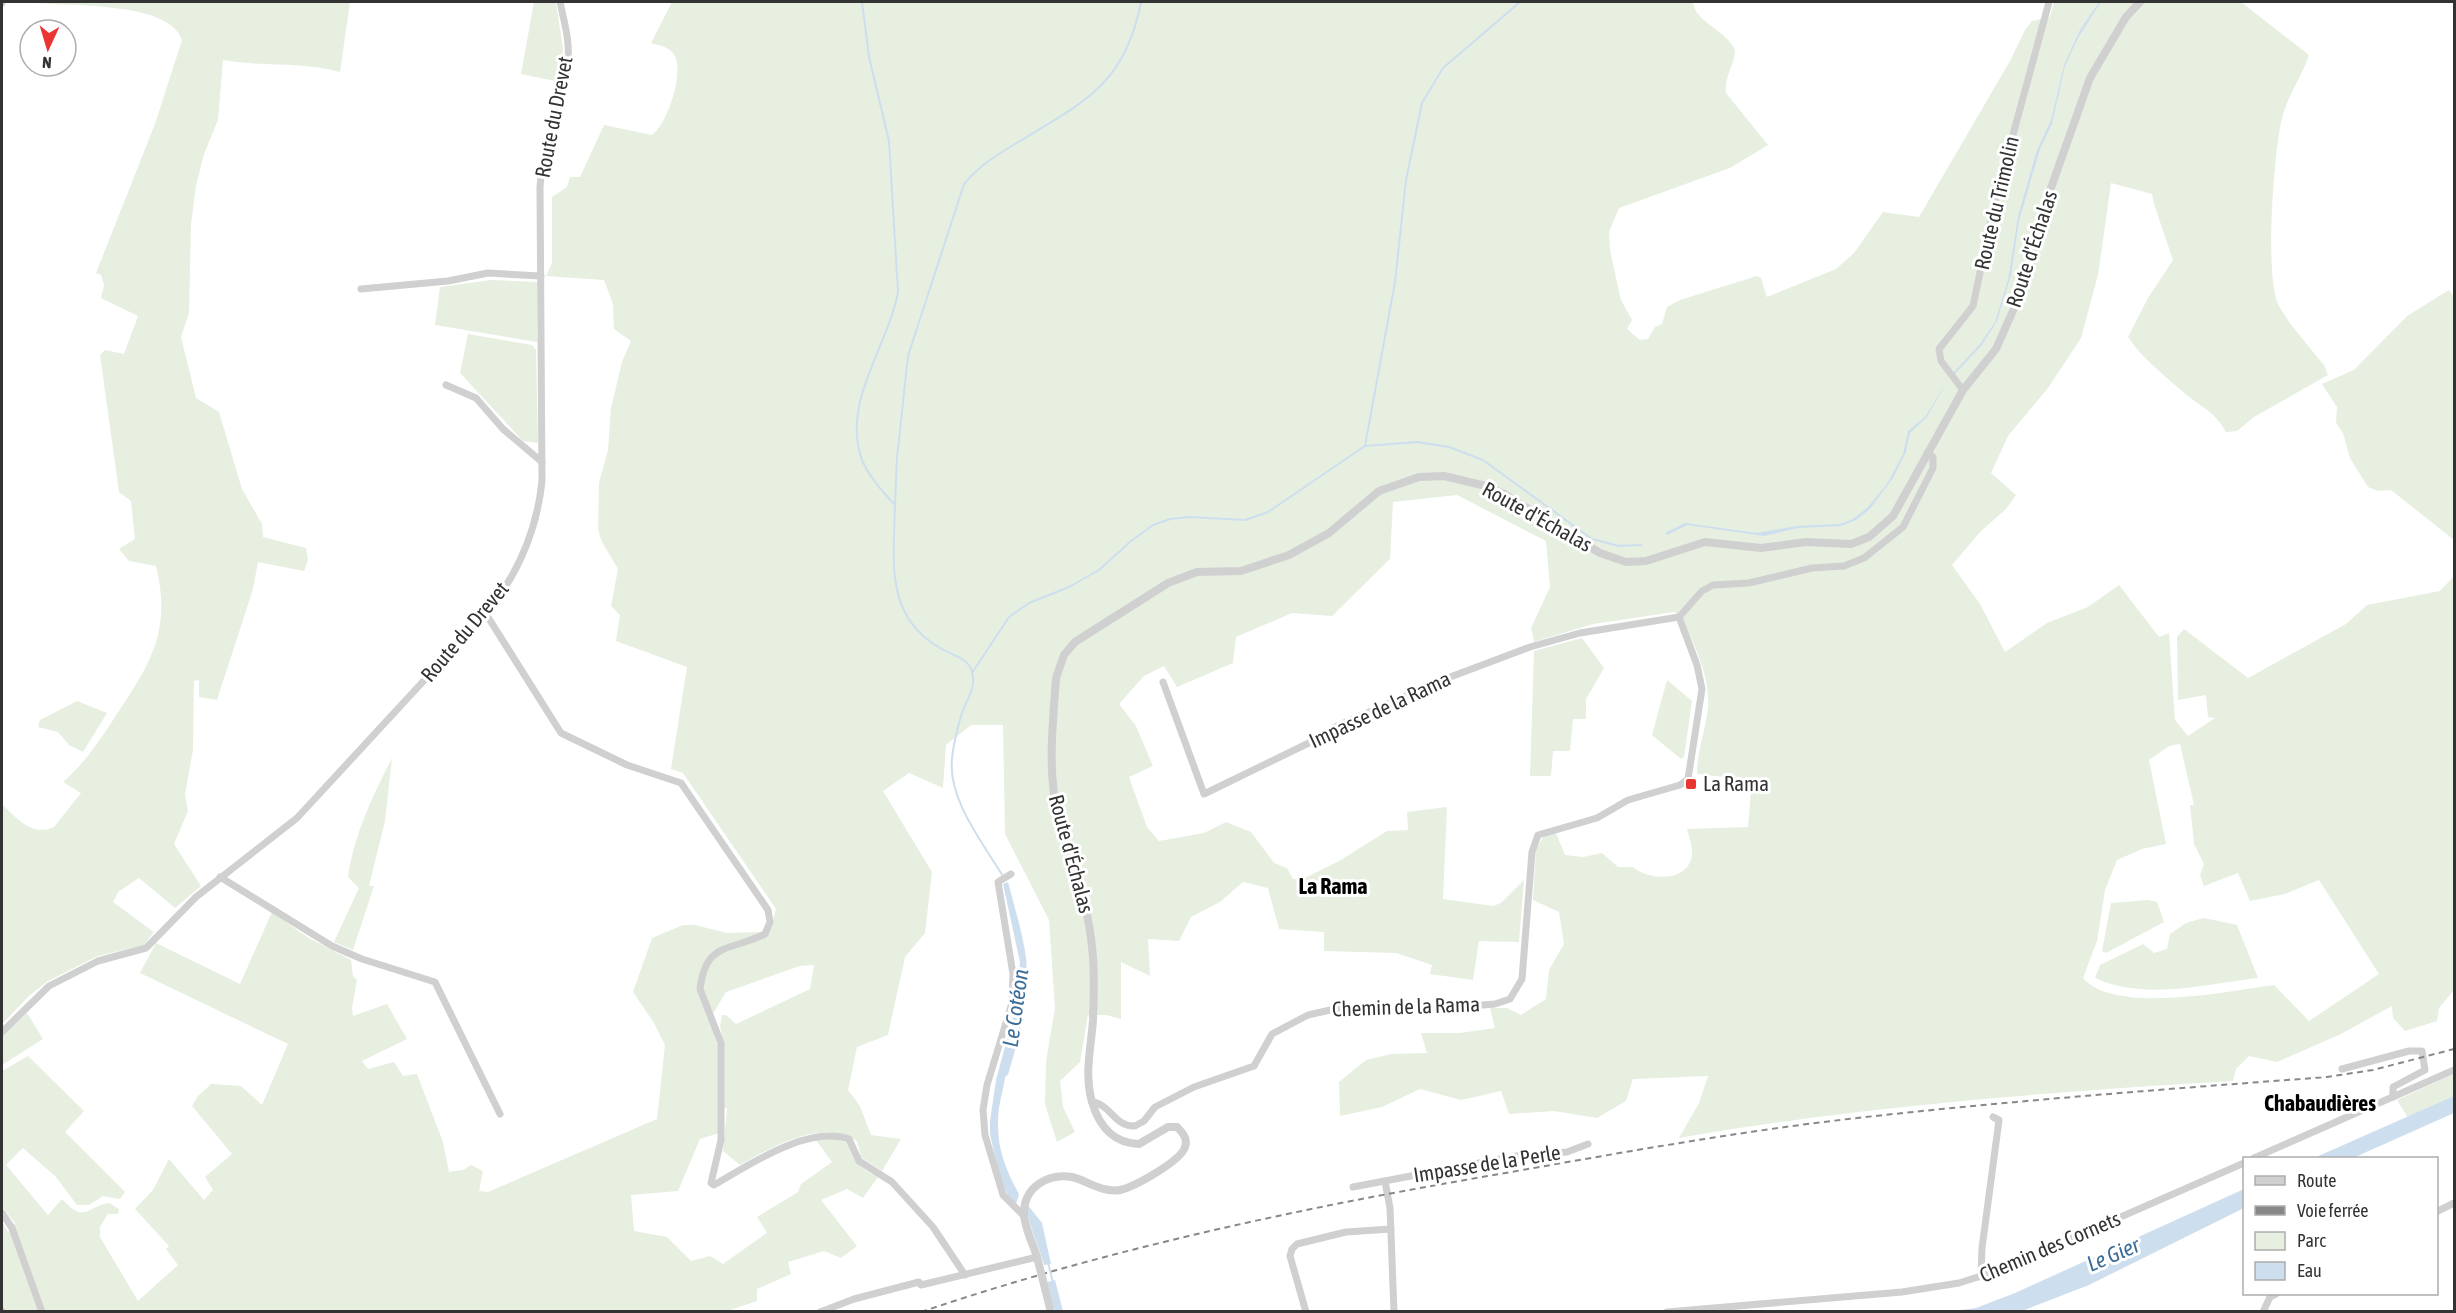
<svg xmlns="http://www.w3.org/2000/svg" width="2456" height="1313" font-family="'Asap Condensed',sans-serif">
  <rect width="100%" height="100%" fill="#fff"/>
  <g fill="#e7efe1" fill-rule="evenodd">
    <path d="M25,2H350L340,72C302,61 261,67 223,60L218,120L204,154L196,186L191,224L189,313L181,337L196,398L219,412L242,489L262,524L263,537L306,548L308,560L304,571L258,562L253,589L217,700L199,697V680L194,681L193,750L185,794L188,811L174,844L201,886L175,908L139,878L118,892L113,902L154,932L144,945L98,956L48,981L29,996L2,1024V804C16,818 32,837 54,827L81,793L63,782C85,763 99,741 115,717C150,664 172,632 156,566L129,561L119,549L135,539L131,501L119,492L100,355L105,350L124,354L138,316L101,298L104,285L101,275L96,273L155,124L182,40C169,0 67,7 25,2Z"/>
    <polygon points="534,2 556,3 563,48 560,82 521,74"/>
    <path d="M672,2H1693C1695,22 1725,30 1734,48C1739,57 1723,77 1726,93L1768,145L1730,168L1619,208L1609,232L1610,250L1621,300L1632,320L1627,329L1640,340L1648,339L1655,327L1662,324L1667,307L1680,300L1757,276L1761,278L1767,297L1836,269L1854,253L1883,212L1919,217L2010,61L2025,30L2032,21L2050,17L2054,2H2241L2309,55C2302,76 2287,97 2282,118C2274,150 2264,279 2279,306C2291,327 2309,346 2324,365L2328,375L2254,417L2237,431L2226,432C2213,409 2200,407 2182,391C2164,375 2141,357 2128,337L2148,298L2173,260L2155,207L2152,194L2111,183L2098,275L2081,338L2048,388L2008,436L1991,473L2016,495L2006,509L1980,532L1952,565L1980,604L2005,652L2047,623L2088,607L2119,585L2159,637L2169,633L2175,720L2188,736L2215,718L2208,717L2206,695L2178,700L2177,637L2184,629L2248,678L2346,624L2367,605L2440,591L2454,576V990L2439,1008L2437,1021L2405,1031L2393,1018L2392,1006L2341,1034L2277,1062L2249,1056L2236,1069L2233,1081C2048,1092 1862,1106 1679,1138L1699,1103L1708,1076L1633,1079L1626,1101L1597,1118L1554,1111L1509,1114L1501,1091L1461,1100L1420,1089L1382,1107L1340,1116L1339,1082L1366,1060L1391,1054L1427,1053L1421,1033H1460L1495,1028L1490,1008H1507L1521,1015L1546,999L1549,970L1564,944L1559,912L1533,900L1536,849L1544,836L1556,833L1565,855L1583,857L1602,853L1618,867H1633C1650,882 1692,882 1692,852C1692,844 1689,836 1687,829L1748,827L1752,780L1697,774C1697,752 1704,735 1707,715C1713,679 1695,649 1682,617L1674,612L1593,624L1534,642L1531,628L1550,587L1546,541L1457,495L1393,502L1390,559L1332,616L1292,613L1236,637L1233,663L1177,687L1164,666L1144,676L1119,704L1136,726L1153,766L1129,777L1147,827L1159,841L1204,833L1226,822L1251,832L1274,863L1287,868L1293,879H1303L1339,861L1387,831L1408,830L1407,812L1447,807L1443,899L1493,906L1501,903L1524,880L1519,942L1479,941L1473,980L1430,974L1432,965L1396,953L1324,951V932L1279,929L1268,888L1243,882L1220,902L1191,917L1179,941L1148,939L1150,976L1121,962V1019L1106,1015H1088L1080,1062L1060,1081L1063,1107L1075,1132L1057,1142L1045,1104L1046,1062L1055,1008L1049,920L1005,834L1003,725H971L946,745L943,788L909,773L883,791L932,872L925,933L905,957L888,1035L857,1047L848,1090L860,1106L871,1135L901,1139L882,1171L861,1157L857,1141C821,1118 772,1147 740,1165L723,1151L727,1109L719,1105V1133L700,1139L678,1191L631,1195L634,1231L667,1237L691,1261L710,1256L723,1264L767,1233L757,1217L798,1192L801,1184L832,1162L816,1140L834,1139L848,1143C853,1162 860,1168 878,1177L863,1198L847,1189L821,1200L857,1246L841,1258L824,1251L788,1262L791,1274L757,1289V1301L727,1311L7,1312L2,1308V1222L8,1232L15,1223L2,1207V1071L28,1056L84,1111L65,1132L125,1192L120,1199L103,1196L89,1205H77L56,1177L23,1148L6,1165L48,1215L62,1199C85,1224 86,1207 109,1203L119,1209L118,1214H108L100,1227V1237L138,1301L178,1265L166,1249L169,1246L135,1209L153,1190L169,1159L204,1200L213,1190L205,1177L232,1154L192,1106L198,1096L211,1084L241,1086L262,1105L288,1044L140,973L156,943L240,984L272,912L307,937L351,960L353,976L357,980L352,1008L353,1016L387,1004L407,1039L362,1061L368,1069L394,1062L403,1076L417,1074L443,1142L449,1172L463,1170L471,1165L483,1171L479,1191L488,1192L657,1119L665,1045L654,1023L633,992L652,938L683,925H695L727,933L769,932L776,909L683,773L671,769L687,667L616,641L620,615L611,606L618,569L602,542L598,530L599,483L608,450L611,408L622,362L631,341L614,329L613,304L604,280L546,276L552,263V197L567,187L570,177H580L604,125L652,135C667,125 684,73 675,56C670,47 661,46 651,43ZM2180,744L2194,805H2190L2194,844L2204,864L2200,875L2204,886L2238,873L2250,901L2285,894L2319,880L2379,974L2309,1021L2274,985C2230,991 2114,1015 2083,978L2097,941L2105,890L2117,860L2142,849L2166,844L2149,760L2169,746ZM814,965L810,989L736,1024L726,1015H722L720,1026L724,1046L717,1044L707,1012H714L726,992L800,966Z"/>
    <polygon points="491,280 537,282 537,342 435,325 440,287"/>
    <polygon points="2449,290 2454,297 2454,540 2391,490 2378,491 2368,487 2350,458 2343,433 2336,423 2337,407 2322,384 2354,370 2407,316"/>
    <polygon points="468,334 532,345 536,350 538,443 523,441 460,373"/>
    <polygon points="1582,638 1604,668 1586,699 1586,719 1573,719 1570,751 1553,751 1551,776 1530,776 1534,651"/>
    <polygon points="1667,680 1692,701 1684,757 1681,759 1652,735"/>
    <polygon points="77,701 107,713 83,752 69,745 58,732 38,727 40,720"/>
    <path d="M392,758L385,821L369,886H374L353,950L334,942L359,888L348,877C354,835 373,795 392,758Z"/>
    <polygon points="2148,900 2157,902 2164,922 2106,953 2102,951 2111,903"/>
    <path d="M2204,918L2237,925L2258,978C2206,984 2144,1001 2095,978L2100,965L2143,944L2154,953L2167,949L2170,934L2186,923Z"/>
    <polygon points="27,1013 43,1039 2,1065 2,1036"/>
    <polygon points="2454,1074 2454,1096 2408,1118 2397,1100"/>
  </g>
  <g fill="#cddfef">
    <polygon points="2099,2 2101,2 2078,38 2065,66 2052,124 2040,149 2019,221 2011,275 1997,321 1982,345 1953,376 1952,374 1980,344 1995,322 2008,280 2018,216 2037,150 2051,120 2064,65 2080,30"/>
    <polygon points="1948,380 1927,417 1910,433 1906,452 1893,478 1870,509 1856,520 1841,526 1798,528 1764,536 1687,525 1667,535 1665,533 1685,523 1757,533 1797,526 1840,524 1853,519 1867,508 1887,484 1903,454 1908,431 1925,417"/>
    <path d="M1008,882C1014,905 1021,928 1025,951C1032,992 1019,1036 1008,1075L1004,1077C994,1126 995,1151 1019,1194L1016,1204L1009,1198L1000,1179L990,1134V1121L996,1080L1017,1002L1020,962L1003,884Z"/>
    <polygon points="2454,1096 2454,1113 2353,1158 2314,1158"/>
    <polygon points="2244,1189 2244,1208 2089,1285 2022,1311 1953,1311 1976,1308 2015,1293"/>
    <path d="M1027,1204L1042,1223L1051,1264L1044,1265C1039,1245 1027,1225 1027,1204Z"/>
    <polygon points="1055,1280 1063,1311 1055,1311 1047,1282"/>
  </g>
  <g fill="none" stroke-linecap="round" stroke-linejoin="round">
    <g stroke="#cddfef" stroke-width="2">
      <path d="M862,2L869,57L889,141L898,292C888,347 841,402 862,460C869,477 883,492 895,505C894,560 884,616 940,648C950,654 968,658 972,671C976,688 969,695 963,710C959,721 953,746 952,759C948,800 983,843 1004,878"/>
      <polyline points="1365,446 1395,282 1406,180 1422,103 1443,68 1520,2"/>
      <path d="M895,504L897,458L908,356L964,184C979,166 995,156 1015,144C1082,103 1125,86 1141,2"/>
      <polyline points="972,673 1009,617 1029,603 1069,587 1099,570 1131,541 1153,525 1170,519 1189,517 1245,520 1268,512 1365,446 1417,442 1449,447 1483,460 1592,539 1619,546 1641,545"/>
      <polyline points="998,1107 1005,1074"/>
      <polyline points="1048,1262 1053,1283"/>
    </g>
    <g stroke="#d0d0d0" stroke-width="7">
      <polyline points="2,3 2,2"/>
      <polyline points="361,289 448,281 488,273 541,276"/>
      <polyline points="446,385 476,398 503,429 542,462"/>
      <polyline points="1963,390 1941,361 1939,349 1973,306 1995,201 2049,2"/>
      <path d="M486,614L561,733L627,765L681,783L768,910L770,922L765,934C729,952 706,941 700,989L721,1043V1140L711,1183L714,1185C749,1165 807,1125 849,1139L859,1161L892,1182L933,1227L965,1275"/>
      <polyline points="1163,682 1204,794 1317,739 1333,728 1437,682 1530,647 1580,633 1679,617"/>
      <polyline points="1011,874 998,882 1013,974 1012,1003 987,1085 983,1110 985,1135 1003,1195 1024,1216"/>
      <polyline points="220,877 332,946 362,959 435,982 500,1114"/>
      <path d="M2,1032L49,986L98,961L146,948L196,897L297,818L490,609C520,570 537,529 542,481L540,187C543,143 565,104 568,61C570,41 564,21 560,2"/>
      <polyline points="2342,1069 2409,1051 2422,1051 2425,1070 2393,1087 2393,1097"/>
      <path d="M1092,1102C1111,1104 1114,1127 1135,1126L1144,1121L1155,1107L1194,1087L1254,1066L1272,1034L1308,1015L1344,1007L1411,1011L1495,1004L1510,999L1522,979L1532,852L1538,835L1597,818L1628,800L1680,785L1688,779L1702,689L1697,665L1679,617L1702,591L1713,585L1749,583L1812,568L1844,566L1864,558L1903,527L1933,468V457L1927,453"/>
      <polyline points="2254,1158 2454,1070"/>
      <polyline points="1385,1181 1390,1208 1394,1312"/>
      <polyline points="1353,1187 1516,1156 1567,1152 1588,1144"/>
      <polyline points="2436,1212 2454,1203"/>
      <polyline points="2,1213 12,1228 42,1312"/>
      <polyline points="1981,1277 1982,1248 1999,1120 1993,1117"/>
      <polyline points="2,1311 3,1312"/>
      <polyline points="820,1312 854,1299 919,1282 921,1285 1037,1257"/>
      <polyline points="1306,1312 1290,1256 1292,1249 1297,1244 1346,1232 1391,1229"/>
      <polyline points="1667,1312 1902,1292 1959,1283 1997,1271 2244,1163"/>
      <polyline points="2263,1312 2270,1297 2276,1294"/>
    </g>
    <path stroke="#d0d0d0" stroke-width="8" d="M1037,1257C1033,1244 1024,1227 1024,1213C1024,1187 1048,1173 1072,1177C1088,1181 1102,1193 1120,1190C1134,1187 1181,1161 1185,1147C1188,1139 1183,1133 1177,1127H1168L1139,1144C1113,1143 1099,1126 1092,1102C1084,1073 1091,1049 1093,1020C1094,996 1095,971 1092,947C1088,901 1069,859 1058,815C1047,771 1053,722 1056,678L1064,655L1075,642L1168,583L1197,572L1241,571L1289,555L1329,533L1379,491L1419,477L1444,476L1486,486L1504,494L1600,553L1626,562L1646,561L1705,542L1761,548L1806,542L1851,544L1869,537L1893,516L1963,390L1996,349L2027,279L2046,202L2090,78L2126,17L2140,2"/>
    <path stroke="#888" stroke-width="2" stroke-dasharray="6 4.5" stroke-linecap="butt" d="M921,1312C1098,1252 1282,1212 1465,1180C1592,1158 1720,1134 1848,1119C2007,1101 2167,1089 2327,1077L2373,1070L2454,1049"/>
    <polyline stroke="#d0d0d0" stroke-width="8" points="1037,1257 1050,1308"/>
  </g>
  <rect fill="#eb3533" stroke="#fff" stroke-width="2" x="1685" y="778" width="12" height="12" rx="3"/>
  <g text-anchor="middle" stroke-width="6" stroke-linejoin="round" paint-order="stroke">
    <g font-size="21" fill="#333" stroke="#fff">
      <text transform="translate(554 117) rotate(-79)" y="7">Route du Drevet</text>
      <text transform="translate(1997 203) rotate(-77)" y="7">Route du Trimolin</text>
      <text transform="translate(2032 249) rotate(-72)" y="7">Route d'Échalas</text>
      <text transform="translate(1537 517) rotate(29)" y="7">Route d'Échalas</text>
      <text transform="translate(465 632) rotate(-50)" y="7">Route du Drevet</text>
      <text transform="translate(1380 710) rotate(-25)" y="7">Impasse de la Rama</text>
      <text transform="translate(1071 854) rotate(75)" y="7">Route d'Échalas</text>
      <text transform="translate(1406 1007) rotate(-2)" y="7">Chemin de la Rama</text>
      <text transform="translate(1487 1164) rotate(-9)" y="7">Impasse de la Perle</text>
      <text transform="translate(2050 1247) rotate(-23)" y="7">Chemin des Cornets</text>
    </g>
    <g font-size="21" fill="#333" stroke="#fff" text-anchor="start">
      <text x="1703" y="791">La Rama</text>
    </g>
    <g font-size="22" font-weight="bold" fill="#000" stroke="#fff">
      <text x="1333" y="894">La Rama</text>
      <text x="2320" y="1111">Chabaudières</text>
    </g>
    <g font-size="22" font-style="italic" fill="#3c6d99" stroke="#fff">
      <text transform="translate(1015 1008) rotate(-82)" y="8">Le Cotéon</text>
      <text transform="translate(2113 1254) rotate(-23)" y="8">Le Gier</text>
    </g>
  </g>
  <rect width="2456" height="1313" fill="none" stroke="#333333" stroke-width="6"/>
  <rect x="2243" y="1157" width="195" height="138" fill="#ffffff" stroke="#adadad" stroke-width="1.5"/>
  <rect x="2255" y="1176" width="30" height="9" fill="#d0d0d0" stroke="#adadad" stroke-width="1.5"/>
  <text x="2297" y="1187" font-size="18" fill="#333333">Route</text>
  <rect x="2255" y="1206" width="30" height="9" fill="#888888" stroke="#adadad" stroke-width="1.5"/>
  <text x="2297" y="1217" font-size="18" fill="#333333">Voie ferrée</text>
  <rect x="2255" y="1232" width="30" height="18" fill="#e7efe1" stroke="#adadad" stroke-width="1.5"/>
  <text x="2297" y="1247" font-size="18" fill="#333333">Parc</text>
  <rect x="2255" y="1262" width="30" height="18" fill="#cddfef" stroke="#adadad" stroke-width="1.5"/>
  <text x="2297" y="1277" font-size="18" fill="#333333">Eau</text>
  <g transform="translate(48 48) rotate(184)"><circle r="28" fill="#ffffff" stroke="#adadad" stroke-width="1.5"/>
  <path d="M0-4.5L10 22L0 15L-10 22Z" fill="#eb3533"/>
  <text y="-9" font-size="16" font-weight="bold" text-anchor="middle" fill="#333333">N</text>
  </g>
</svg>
